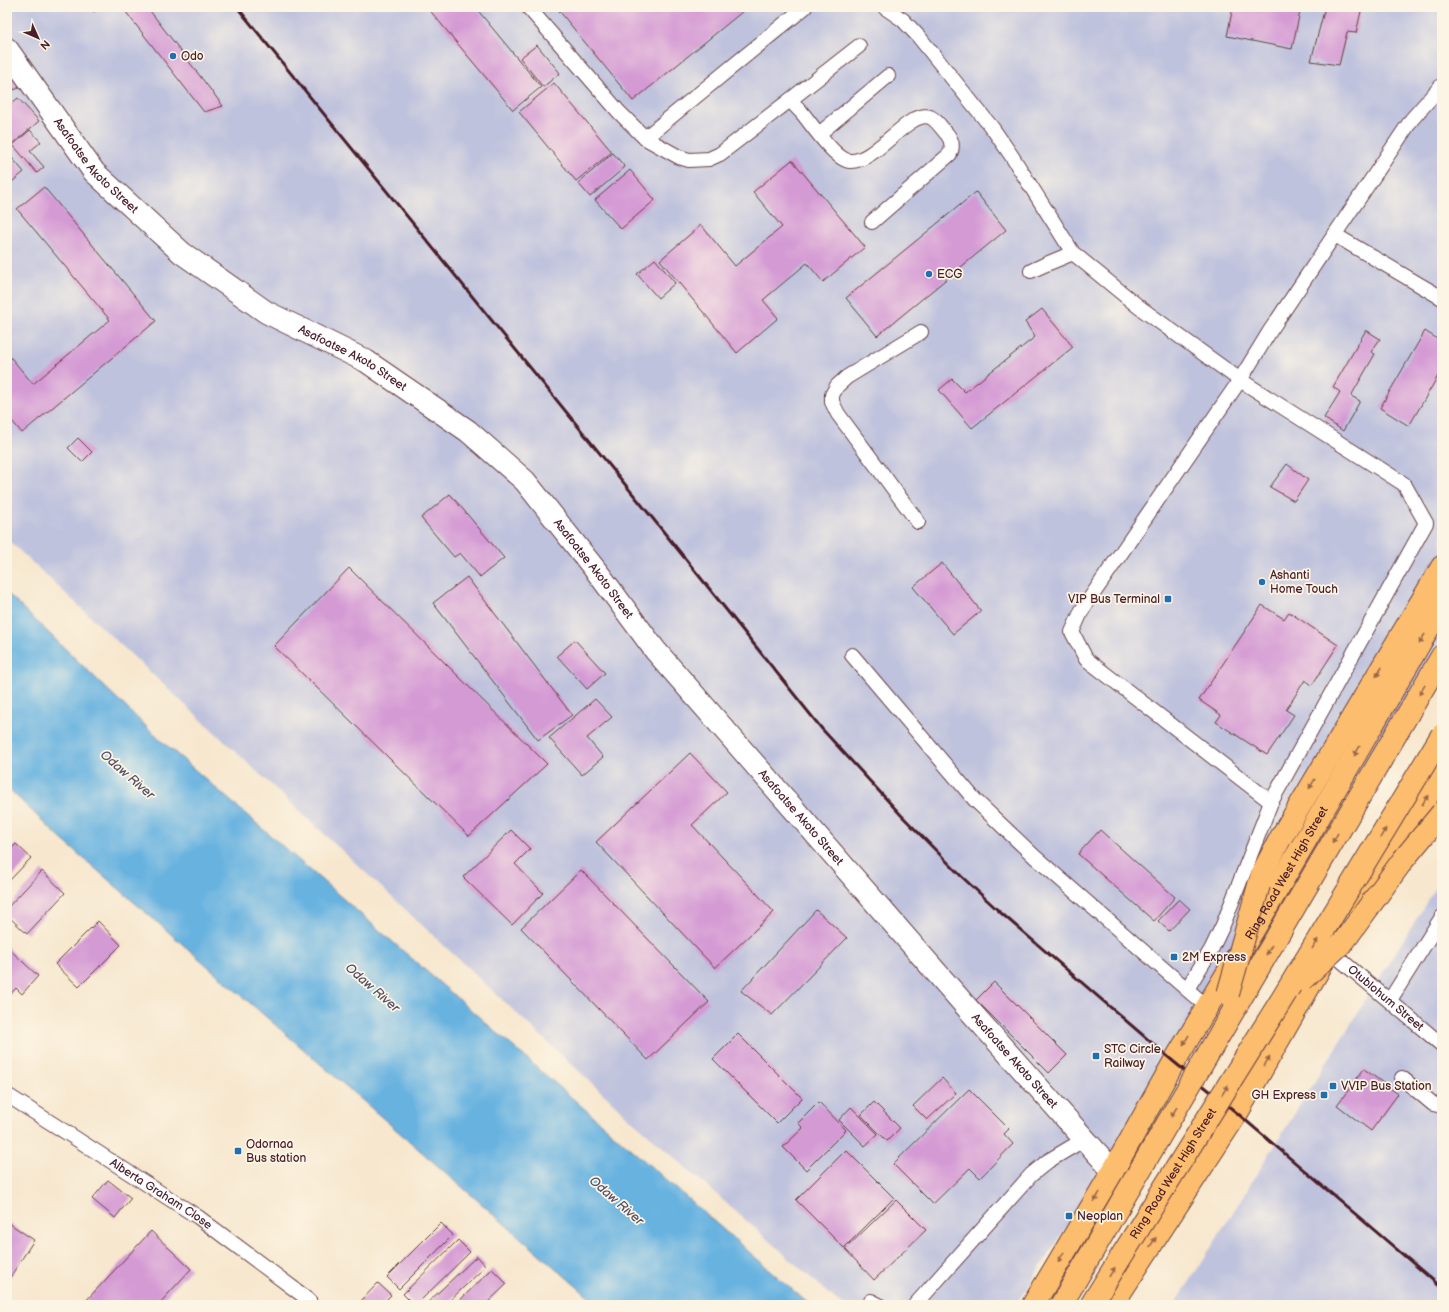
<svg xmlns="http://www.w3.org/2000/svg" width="1449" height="1312" font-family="'Balsamiq Sans',sans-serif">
  <rect width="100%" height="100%" fill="#fcf5e5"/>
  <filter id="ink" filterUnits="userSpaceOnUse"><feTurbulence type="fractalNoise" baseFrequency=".025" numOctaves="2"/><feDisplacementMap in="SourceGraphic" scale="8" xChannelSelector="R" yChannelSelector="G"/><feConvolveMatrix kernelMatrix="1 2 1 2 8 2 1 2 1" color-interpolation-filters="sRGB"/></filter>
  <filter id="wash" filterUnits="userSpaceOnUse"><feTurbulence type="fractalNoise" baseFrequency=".012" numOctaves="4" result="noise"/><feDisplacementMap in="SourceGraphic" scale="16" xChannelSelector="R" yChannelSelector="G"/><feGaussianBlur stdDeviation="0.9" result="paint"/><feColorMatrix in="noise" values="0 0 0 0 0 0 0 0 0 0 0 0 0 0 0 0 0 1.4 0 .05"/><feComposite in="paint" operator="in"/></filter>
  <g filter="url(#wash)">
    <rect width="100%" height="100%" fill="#f7e7ce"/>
    <g fill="#bfc2dd">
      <polygon points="7,7 1442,7 1442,639 1350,790 1016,1305 842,1305 625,1114 7,539"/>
      <polygon points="1442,878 1442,1305 1175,1305"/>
    </g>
    <polygon fill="#68b2e0" stroke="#596886" points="7,593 156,736 810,1305 598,1305 59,837 7,787"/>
    <g id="blocks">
      <g fill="#d49ad4">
        <polygon points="90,7 100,7 94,12"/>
        <polygon points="122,7 147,7 223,106 204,112"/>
        <polygon points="427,7 475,7 541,87 513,110"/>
        <polygon points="556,7 748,7 633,101"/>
        <polygon points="1233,7 1301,7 1292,49 1227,36"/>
        <polygon points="1325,7 1362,7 1356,33 1347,32 1339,65 1311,61"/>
        <polygon points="537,45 560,73 543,87 520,58"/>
        <polygon points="16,75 23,84 15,90 8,81"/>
        <polygon points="554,83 612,152 576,181 519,112"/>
        <polygon points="18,98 39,121 10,146 7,142 7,107"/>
        <polygon points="30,130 41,142 30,151 44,167 37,173 13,145"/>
        <polygon points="7,152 24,172 7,186"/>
        <polygon points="613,153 625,167 590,197 578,183"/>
        <polygon points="792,160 865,247 823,282 807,263 763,300 778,318 737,353 660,260 701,225 735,266 782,227 753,192"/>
        <polygon points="630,170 655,200 621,229 595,200"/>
        <polygon points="44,187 156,321 22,433 7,415 7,353 33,384 110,320 17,209"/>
        <polygon points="976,192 1006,230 877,336 846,298"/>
        <polygon points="655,259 675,283 658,298 637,274"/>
        <polygon points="1042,309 1073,347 972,428 939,390 952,379 965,392 1035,337 1025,322"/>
        <polygon points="1366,330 1380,339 1371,352 1375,354 1351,396 1360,401 1343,431 1324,418 1340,392 1333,387"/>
        <polygon points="1425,331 1442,342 1442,369 1409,426 1380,408"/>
        <polygon points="78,438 92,452 82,462 68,448"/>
        <polygon points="1287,464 1308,480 1294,501 1270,487"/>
        <polygon points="450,494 504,558 480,577 460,553 454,557 421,518"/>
        <polygon points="942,563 981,611 953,634 913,587"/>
        <polygon points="349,568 547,764 469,836 274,646"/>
        <polygon points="467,577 572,715 538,740 433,603"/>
        <polygon points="1262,605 1284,619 1289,612 1338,645 1312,685 1305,680 1286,710 1294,715 1267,755 1216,722 1221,715 1199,700"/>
        <polygon points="575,640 605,673 587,689 557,656"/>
        <polygon points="595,699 612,717 587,738 603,757 582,775 549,738"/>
        <polygon points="690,753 727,792 692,825 774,912 715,968 596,842"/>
        <polygon points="511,830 530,849 515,864 543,893 512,925 463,877"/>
        <polygon points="1100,830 1175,897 1154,921 1078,854"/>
        <polygon points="16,844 31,858 10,880 7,877 7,853"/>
        <polygon points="581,870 709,1002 648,1060 521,928"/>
        <polygon points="42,871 65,893 27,934 7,915 7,908"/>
        <polygon points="1179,899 1190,909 1169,931 1158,921"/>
        <polygon points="816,910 847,938 772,1015 741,991"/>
        <polygon points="98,921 121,945 79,987 55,964"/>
        <polygon points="7,947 38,976 22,994 16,988 7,998"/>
        <polygon points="994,982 1067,1055 1049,1073 976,1000"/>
        <polygon points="738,1034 802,1098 777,1123 713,1059"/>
        <polygon points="1364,1069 1398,1094 1371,1131 1337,1105"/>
        <polygon points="942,1078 956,1093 927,1120 913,1106"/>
        <polygon points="969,1089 1009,1129 1004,1134 1013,1144 980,1178 970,1168 933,1204 893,1164"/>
        <polygon points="819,1102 846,1130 806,1170 783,1147 803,1128 798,1123"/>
        <polygon points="874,1102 900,1128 887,1141 861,1115"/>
        <polygon points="851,1107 878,1134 865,1146 839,1120"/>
        <polygon points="846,1150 894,1198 844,1248 796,1200"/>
        <polygon points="108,1180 131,1198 115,1218 92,1199"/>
        <polygon points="896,1200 926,1230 874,1280 845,1249"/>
        <polygon points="7,1222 34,1240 7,1282"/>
        <polygon points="441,1223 453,1235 399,1289 387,1277"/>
        <polygon points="151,1231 191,1269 158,1305 82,1305"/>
        <polygon points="458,1240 470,1252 416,1305 414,1305 403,1294"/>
        <polygon points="477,1256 486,1266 445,1305 425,1305"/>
        <polygon points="492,1269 507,1284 485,1305 455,1305"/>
        <polygon points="378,1283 391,1295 381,1305 357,1305"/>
      </g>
    </g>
  </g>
  <g filter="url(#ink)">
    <use href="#blocks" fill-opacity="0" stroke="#643d43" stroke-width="1"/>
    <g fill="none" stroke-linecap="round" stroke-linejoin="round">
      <g stroke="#643d43" stroke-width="16">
        <g id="lane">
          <path d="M528,7L619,112L645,138L679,157L689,160L709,159L720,154L790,100C794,105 799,109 803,114C812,125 835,159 849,161C875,164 909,109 930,117C937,120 942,129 947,134C952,140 953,147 950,154L872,222"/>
          <polyline points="884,7 903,20 919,37 993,129 1011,155 1073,253 1139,307 1240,380 1404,484 1426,523 1271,802 1086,659 1072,632 1082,610 1240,380 1270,331 1412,119 1442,85"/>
          <polyline points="790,100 859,46"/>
          <polyline points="819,134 888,76"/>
          <polyline points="645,138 805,7"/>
          <polyline points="1335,235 1442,298"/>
          <polyline points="1031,271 1044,265 1073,253"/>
          <polyline points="918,522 838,414 832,402 832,395 837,386 847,377 921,332"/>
          <polyline points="852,655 975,800 1035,857 1206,1006"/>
          <path id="s1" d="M1330,951L1442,1045"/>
          <polyline points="1187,989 1211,950 1223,925 1271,802"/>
          <polyline points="1390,1000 1442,917"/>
          <polyline points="1402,1078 1433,1104 1442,1106"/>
          <path id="s2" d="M7,1095L75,1138L198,1217L309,1300L307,1305"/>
          <polyline points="871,1301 879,1305"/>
          <polyline points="915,1305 1031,1175 1048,1161 1085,1139"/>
        </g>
      </g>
      <g stroke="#643d43" stroke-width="24">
        <g id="street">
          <path id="s3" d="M7,49L94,172L182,253L266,312L366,361L468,431L525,481L601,577L655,650L963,1003L1113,1171"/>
        </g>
      </g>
      <g stroke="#643d43" stroke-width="24">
        <g id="primary">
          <polyline points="1259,885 1263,872 1280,839 1442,567"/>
          <polyline points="1357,907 1442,773"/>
          <polyline points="1208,1054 1442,656"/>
          <path id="s4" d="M1033,1305L1113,1171L1174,1062L1264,912L1442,605"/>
          <polyline points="1112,1305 1237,1113 1323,962"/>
        </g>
      </g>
      <use href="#lane" stroke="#fff" stroke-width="14"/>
      <use href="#street" stroke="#fff" stroke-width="22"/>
      <use href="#primary" stroke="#fcbd6e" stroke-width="22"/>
      <polyline stroke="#4a1f2b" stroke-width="3" points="237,7 667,536 822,729 901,815 961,876 1001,913 1174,1062 1237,1113 1442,1288"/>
      <g stroke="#643d43" stroke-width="24" stroke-linecap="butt">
        <g id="primary-bridge">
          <polyline points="1302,980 1344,941 1403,860 1442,813"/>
          <polyline points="1228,994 1259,885"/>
          <polyline points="1061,1305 1208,1054"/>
          <path id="s5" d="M1091,1305L1282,999L1442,735"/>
        </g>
      </g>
      <use href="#primary-bridge" stroke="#fcbd6e" stroke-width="22"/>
    </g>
    <defs><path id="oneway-solid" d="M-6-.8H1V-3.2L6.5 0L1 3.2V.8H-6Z"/></defs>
    <g fill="#9a6649">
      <use href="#oneway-solid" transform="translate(1422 639) rotate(120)"/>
      <use href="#oneway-solid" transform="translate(1379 672) rotate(121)"/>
      <use href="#oneway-solid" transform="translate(1422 690) rotate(121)"/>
      <use href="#oneway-solid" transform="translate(1357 751) rotate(120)"/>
      <use href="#oneway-solid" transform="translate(1312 784) rotate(121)"/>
      <use href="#oneway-solid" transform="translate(1425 800) rotate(-58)"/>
      <use href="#oneway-solid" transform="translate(1383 833) rotate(-59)"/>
      <use href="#oneway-solid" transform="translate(1335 838) rotate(121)"/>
      <use href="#oneway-solid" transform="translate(1315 944) rotate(-59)"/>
      <use href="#oneway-solid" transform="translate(1269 950) rotate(120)"/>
      <use href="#oneway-solid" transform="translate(1186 1040) rotate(120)"/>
      <use href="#oneway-solid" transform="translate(1267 1061) rotate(-60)"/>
      <use href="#oneway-solid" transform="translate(1225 1090) rotate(-58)"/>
      <use href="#oneway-solid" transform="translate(1174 1112) rotate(120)"/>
      <use href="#oneway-solid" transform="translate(1097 1197) rotate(121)"/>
      <use href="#oneway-solid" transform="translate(1153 1242) rotate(-57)"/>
      <use href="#oneway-solid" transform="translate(1061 1257) rotate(121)"/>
      <use href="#oneway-solid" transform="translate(1112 1272) rotate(-58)"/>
    </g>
  </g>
  <g fill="#1f6fb2" stroke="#fcf5e5" stroke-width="1.5">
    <circle cx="173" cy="56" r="4"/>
    <circle cx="929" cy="274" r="4"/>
    <circle cx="1262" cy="582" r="4"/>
    <rect x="1164" y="595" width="8" height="8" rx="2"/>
    <rect x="1170" y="953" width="8" height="8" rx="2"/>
    <rect x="1092" y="1052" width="8" height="8" rx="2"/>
    <rect x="1329" y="1082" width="8" height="8" rx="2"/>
    <rect x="1320" y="1091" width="8" height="8" rx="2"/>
    <rect x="234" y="1147" width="8" height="8" rx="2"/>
    <rect x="1065" y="1212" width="8" height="8" rx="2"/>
  </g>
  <g text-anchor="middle" stroke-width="3.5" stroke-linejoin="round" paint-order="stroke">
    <g font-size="12" fill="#4a1f2b" stroke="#fcf5e5" text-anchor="start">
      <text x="181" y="60">Odo</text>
      <text x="937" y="278">ECG</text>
      <text x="1270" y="579">Ashanti<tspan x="1270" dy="14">Home Touch</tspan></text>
      <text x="1160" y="603" text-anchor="end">VIP Bus Terminal</text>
      <text x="1182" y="961">2M Express</text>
      <text x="1104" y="1053">STC Circle<tspan x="1104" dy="14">Railway</tspan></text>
      <text x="1341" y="1090">VVIP Bus Station</text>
      <text x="1316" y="1099" text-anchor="end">GH Express</text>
      <text x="246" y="1148">Odornaa<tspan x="246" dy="14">Bus station</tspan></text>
      <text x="1077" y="1220">Neoplan</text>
    </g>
    <g font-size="12" fill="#4a1f2b" stroke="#fcf5e5">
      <text dy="4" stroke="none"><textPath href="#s3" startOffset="147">Asafoatse Akoto Street</textPath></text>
      <text dy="4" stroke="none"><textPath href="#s3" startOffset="471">Asafoatse Akoto Street</textPath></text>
      <text dy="4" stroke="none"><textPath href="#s3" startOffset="795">Asafoatse Akoto Street</textPath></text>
      <text dy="4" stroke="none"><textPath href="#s3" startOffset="1119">Asafoatse Akoto Street</textPath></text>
      <text dy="4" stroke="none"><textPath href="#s4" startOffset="501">Ring Road West High Street</textPath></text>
      <text dy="4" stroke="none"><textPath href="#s1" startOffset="73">Otublohum Street</textPath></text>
      <text dy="4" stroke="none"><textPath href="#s3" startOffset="1443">Asafoatse Akoto Street</textPath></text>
      <text dy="4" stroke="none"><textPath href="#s5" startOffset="155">Ring Road West High Street</textPath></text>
      <text dy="4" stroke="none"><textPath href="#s2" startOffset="183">Alberta Graham Close</textPath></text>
    </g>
    <g font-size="13" font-style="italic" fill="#54526a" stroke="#fcf5e5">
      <text transform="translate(128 774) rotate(41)" y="5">Odaw River</text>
      <text transform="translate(373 987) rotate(41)" y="5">Odaw River</text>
      <text transform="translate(617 1200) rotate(41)" y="5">Odaw River</text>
    </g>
  </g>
  <rect width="1449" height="1312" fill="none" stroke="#fcf5e5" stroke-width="24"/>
  <g transform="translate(38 38) rotate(135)" stroke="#fcf5e5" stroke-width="3" paint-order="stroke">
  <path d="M0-3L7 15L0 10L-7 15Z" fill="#4a1f2b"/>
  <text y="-6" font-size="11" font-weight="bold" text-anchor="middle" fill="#4a1f2b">N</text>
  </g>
</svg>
